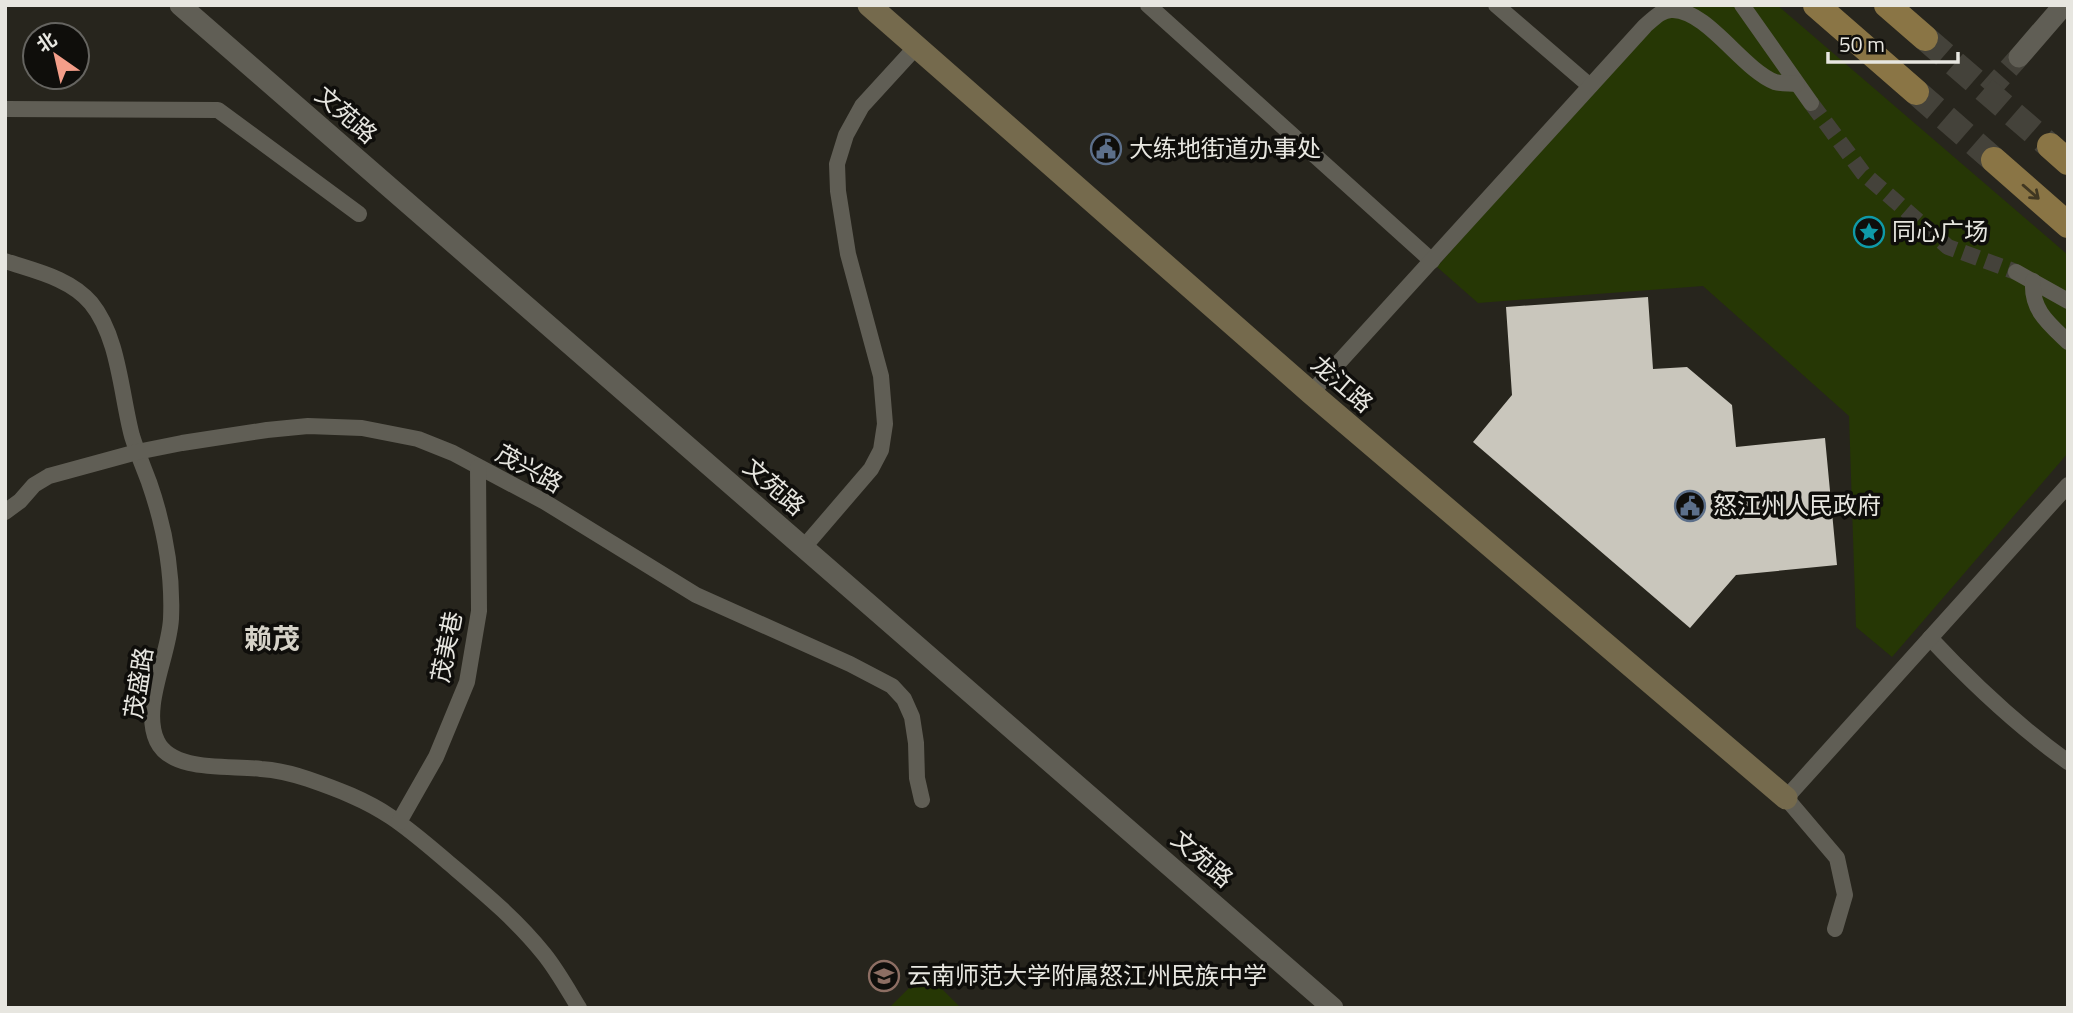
<svg xmlns="http://www.w3.org/2000/svg" width="2073" height="1013" font-family="'Titillium Web','Noto Sans SC',sans-serif">
  <rect width="100%" height="100%" fill="#27251d"/>
  <g fill="#263705">
    <polygon points="1662,5 1777,5 2068,255 2068,453 1892,657 1856,627 1849,416 1703,286 1478,303 1437,267"/>
    <polygon points="925,972 961,1008 889,1008"/>
  </g>
  <polygon fill="#c9c6bc" points="1648,297 1653,369 1687,367 1732,405 1736,447 1825,438 1837,565 1736,575 1690,628 1473,442 1512,395 1506,307"/>
  <g fill="none" stroke-linecap="round" stroke-linejoin="round">
    <polyline stroke="#44423a" stroke-width="16" stroke-dasharray="16 8" stroke-linecap="butt" points="1811,103 1863,173 1948,247 2016,272"/>
    <polyline stroke="#44423a" stroke-width="21" stroke-dasharray="21 10" stroke-linecap="butt" points="1988,92 2019,57"/>
    <g stroke="#44423a" stroke-width="26" stroke-dasharray="26 13" stroke-linecap="butt">
      <polyline points="1925,38 2050,146"/>
      <polyline points="1916,92 1994,160"/>
    </g>
    <g stroke="#605e55" stroke-width="16">
      <polyline points="1148,5 1432,261"/>
      <polyline points="1496,5 1590,86"/>
      <polyline points="1742,5 1811,103"/>
      <polyline points="5,109 218,110 359,214"/>
      <path d="M5,261C35,271 70,278 91,303C119,337 121,395 132,436C137,452 143,466 149,482C164,525 173,574 171,619C169,656 141,707 157,741C172,773 231,765 261,769C277,770 293,774 308,779C337,789 366,800 391,817C412,831 431,848 450,864C483,892 517,920 544,954C557,970 568,990 579,1008"/>
      <polyline points="2016,272 2068,301"/>
      <path d="M2033,281C2031,310 2048,323 2068,342"/>
      <path d="M1311,393L1645,26C1653,19 1662,9 1673,10C1708,11 1742,69 1775,82C1782,84 1790,83 1797,84"/>
      <polyline points="5,512 20,501 34,485 49,476 137,452 182,443 267,430 308,426 362,428 418,439 453,453 545,502 696,595 850,664 892,686 904,699 912,717 916,743 917,778 922,800"/>
      <polyline points="804,547 871,469 881,450 885,424 881,376 848,254 838,191 837,164 846,135 862,106 916,47"/>
      <path d="M1930,638C1972,683 2018,726 2068,762"/>
      <polyline points="399,822 436,757 467,682 479,611 478,467"/>
      <polyline points="1835,929 1845,895 1837,858 1786,798 2068,485"/>
    </g>
    <g stroke="#605e55" stroke-width="21">
      <polyline points="180,5 1333,1008"/>
      <polyline points="2019,57 2064,5"/>
    </g>
    <polyline stroke="#756a4d" stroke-width="23" points="869,5 1311,393 1786,798"/>
    <g stroke="#8a7545" stroke-width="26">
      <polyline points="1816,5 1916,92"/>
      <polyline points="1887,5 1925,38"/>
      <polyline points="2050,146 2068,162"/>
      <polyline points="1994,160 2068,225"/>
    </g>
  </g>
  <defs><path id="oneway-shaft" d="M-6 0H5M1.5-3L5.5 0L1.5 3" fill="none" stroke-width="1.6" stroke-linecap="round" stroke-linejoin="round" transform="scale(1.75)"/></defs>
  <use stroke="#403722" href="#oneway-shaft" transform="translate(2031 192) rotate(41)"/>
  <defs>
    <g id="civic-ring" transform="scale(1.575)"><circle r="9.5" fill="#0f0e0b" stroke="#5c6f8a" stroke-width="1.5"/><path d="M-.6-6.5H3V-4.5H.6V-3L4-1V1h2V6H-6V1h2V-1L-.6-3ZM-1.2 2.5V6h2.4V2.5Z" fill="#5c6f8a"/></g>
    <g id="sight-ring" transform="scale(1.575)"><circle r="9.5" fill="#0f0e0b" stroke="#0f9aa8" stroke-width="1.5"/><path d="M0-6L1.8-2.2L6-1.7L2.9 1.2L3.7 5.4L0 3.3L-3.7 5.4L-2.9 1.2L-6-1.7L-1.8-2.2Z" fill="#0f9aa8"/></g>
    <g id="school-ring" transform="scale(1.575)"><circle r="9.5" fill="#0f0e0b" stroke="#8d6e63" stroke-width="1.5"/><path d="M0-5L7-2L0 1L-7-2ZM-4 1L0 2.5L4 1V4Q0 6-4 4Z" fill="#8d6e63"/></g>
  </defs>
  <g fill-rule="evenodd">
    <use href="#civic-ring" x="1106" y="149"/>
    <use href="#sight-ring" x="1869" y="232"/>
    <use href="#civic-ring" x="1690" y="506"/>
    <use href="#school-ring" x="884" y="976"/>
  </g>
  <g text-anchor="middle" stroke-width="7" stroke-linejoin="round" paint-order="stroke">
    <g font-size="24" fill="#e7e6e0" stroke="#0f0e0b">
      <text transform="translate(346 115) rotate(41)" y="8">文苑路</text>
      <text transform="translate(1342 384) rotate(41)" y="8">龙江路</text>
      <text transform="translate(529 469) rotate(29)" y="8">茂兴路</text>
      <text transform="translate(774 487) rotate(41)" y="8">文苑路</text>
      <text transform="translate(447 647) rotate(-79)" y="8">茂美巷</text>
      <text transform="translate(139 683) rotate(-81)" y="8">茂盛路</text>
      <text transform="translate(1202 859) rotate(41)" y="8">文苑路</text>
    </g>
    <g font-size="24" fill="#e7e6e0" stroke="#0f0e0b" text-anchor="start">
      <text x="1129" y="157">大练地街道办事处</text>
      <text x="1892" y="240">同心广场</text>
      <text x="1713" y="514">怒江州人民政府</text>
      <text x="907" y="984">云南师范大学附属怒江州民族中学</text>
    </g>
    <g font-size="28" font-weight="bold" fill="#d5d2c8" stroke="#0f0e0b">
      <text x="272" y="649">赖茂</text>
    </g>
  </g>
  <rect width="2073" height="1013" fill="none" stroke="#e7e6e0" stroke-width="14"/>
  <g transform="translate(56 56) rotate(326)"><circle r="33" fill="#0f0e0b" stroke="#656460" stroke-width="2"/>
  <path d="M0-5L12 26L0 18L-12 26Z" fill="#f49e89"/>
  <text y="-10" font-size="19" font-weight="bold" text-anchor="middle" fill="#e7e6e0">北</text>
  </g>
  <path d="M1828 52v10h130v-10" fill="none" stroke="#e7e6e0" stroke-width="3.5"/>
  <text x="1839" y="52" font-size="21" fill="#e7e6e0" stroke="#0f0e0b" stroke-width="5" paint-order="stroke">50 m</text>
</svg>
